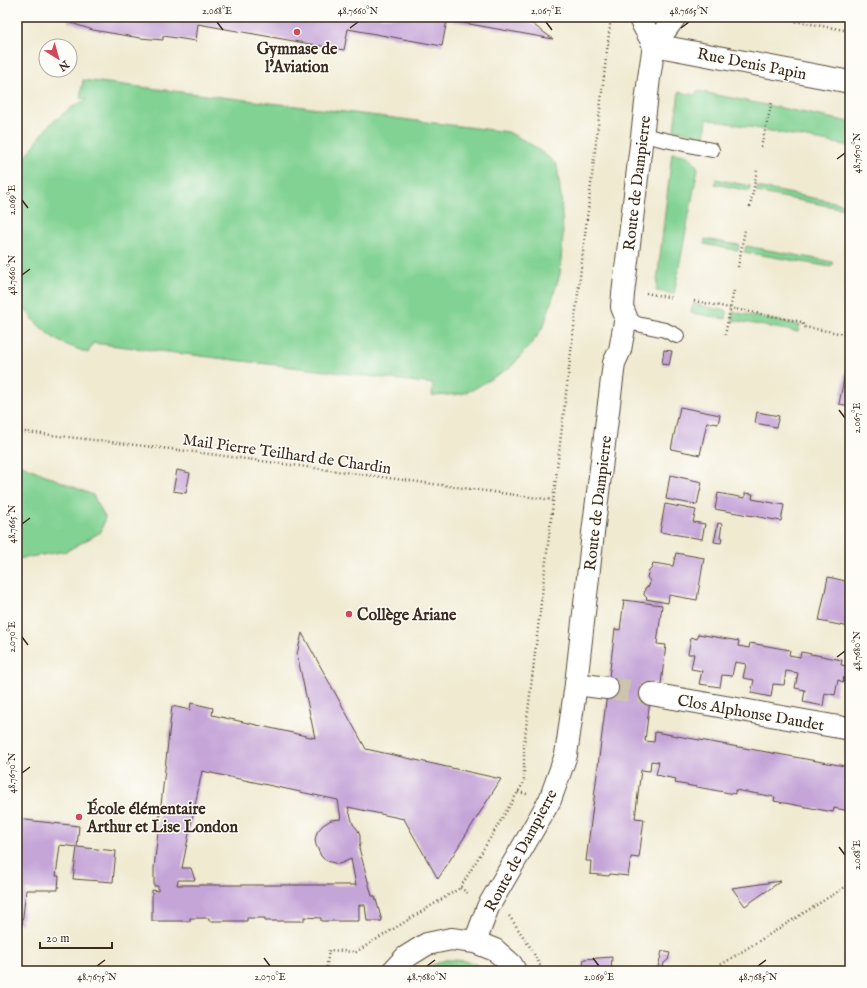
<svg xmlns="http://www.w3.org/2000/svg" width="867" height="988" font-family="'IM FELL English',serif">
  <rect width="100%" height="100%" fill="#fdfcf7"/>
  <filter id="ink" filterUnits="userSpaceOnUse"><feTurbulence type="fractalNoise" baseFrequency=".025" numOctaves="2"/><feDisplacementMap in="SourceGraphic" scale="8" xChannelSelector="R" yChannelSelector="G"/><feConvolveMatrix kernelMatrix="1 2 1 2 8 2 1 2 1" color-interpolation-filters="sRGB"/></filter>
  <filter id="wash" filterUnits="userSpaceOnUse"><feTurbulence type="fractalNoise" baseFrequency=".012" numOctaves="4" result="noise"/><feDisplacementMap in="SourceGraphic" scale="16" xChannelSelector="R" yChannelSelector="G"/><feGaussianBlur stdDeviation="0.9" result="paint"/><feColorMatrix in="noise" values="0 0 0 0 0 0 0 0 0 0 0 0 0 0 0 0 0 1.4 0 .05"/><feComposite in="paint" operator="in"/></filter>
  <g filter="url(#wash)">
    <rect width="100%" height="100%" fill="#f0ead1"/>
    <g fill="#81d293" stroke="#5e7e58">
      <path d="M83,80L508,132L529,143L552,160L557,165L561,196L563,235L560,274L544,325L536,338L511,367L472,390L462,394L432,396L433,384L93,343L88,353C81,350 74,348 67,345C47,337 26,315 17,295V173L19,167L30,151L49,125L72,107L87,99L80,98Z"/>
      <polygon points="697,91 850,122 850,146 707,119 705,137 674,129 679,92 696,95"/>
      <path d="M672,153C686,155 691,154 698,168L674,294L656,291Z"/>
      <polygon points="716,179 750,186 749,191 715,184"/>
      <polygon points="757,187 844,204 844,209 756,192"/>
      <polygon points="705,239 739,245 738,251 704,244"/>
      <polygon points="746,246 833,262 831,267 744,252"/>
      <polygon points="693,304 727,311 726,319 691,313"/>
      <polygon points="733,312 800,325 798,332 732,320"/>
      <polygon points="17,463 93,495 105,517 101,532 67,551 17,559"/>
      <path d="M445,960C461,960 473,960 487,971H423L428,967Z"/>
    </g>
    <g id="blocks">
      <g fill="#c5a4d8" fill-rule="evenodd">
        <polygon points="59,17 523,17 553,39 447,20 442,46 348,29 344,50 198,24 196,41 163,36 163,40 140,38 93,30 68,22 68,19 59,18"/>
        <polygon points="664,350 672,351 669,365 662,364"/>
        <polygon points="849,353 850,353 850,406 839,404"/>
        <polygon points="680,407 720,415 718,424 707,422 700,455 671,449"/>
        <polygon points="757,412 779,416 776,427 755,423"/>
        <polygon points="177,470 190,473 186,493 173,491"/>
        <polygon points="670,475 702,482 697,505 666,499"/>
        <polygon points="718,493 745,498 745,493 753,494 752,499 784,505 781,521 715,509"/>
        <polygon points="665,504 696,510 693,522 705,524 702,539 660,532"/>
        <polygon points="718,523 722,524 720,537 722,538 721,543 714,542"/>
        <polygon points="676,553 704,558 697,600 669,595 668,603 646,599 647,598 644,595 645,588 649,586 650,581 647,577 649,571 652,568 653,563 673,566"/>
        <polygon points="828,577 850,582 850,627 819,621"/>
        <polygon points="624,600 662,605 657,644 666,645 661,684 652,683 645,741 654,742 655,732 850,767 850,811 834,808 833,812 774,801 775,797 735,790 735,794 675,783 676,779 656,775 659,762 651,761 650,771 641,770 635,818 644,819 639,858 631,857 628,876 610,874 609,876 590,874 591,861 586,861 597,774 615,629 620,630"/>
        <path d="M302,633L366,749L501,779L438,879L404,819L348,807L353,824L358,830L360,836V844L359,848L372,896H375L382,921H367L365,905H359V921H321V918L304,917V921H265V918H247V921H209V918H190V921H152V890L158,891V886H154V868L172,706L190,710L191,703L213,708L212,715L315,738L297,654ZM202,771L338,800L341,819L331,820L323,825L317,832L315,840L316,845L321,856L324,859L330,862L338,864L342,863L351,859L356,885H177L178,880H195L191,868H182Z"/>
        <polygon points="698,634 739,641 738,646 744,647 749,648 750,643 790,650 789,655 800,657 801,652 842,660 841,665 850,666 850,697 846,697 849,683 844,682 844,677 843,682 838,680 835,695 825,693 823,706 803,702 805,690 795,688 798,673 786,671 784,685 773,684 771,697 751,693 754,680 743,678 746,664 735,662 732,676 722,675 720,687 699,684 702,671 691,669 694,654 688,654 691,637 697,639"/>
        <polygon points="17,819 79,826 77,847 60,845 56,876 59,876 58,890 26,890 22,924 17,924"/>
        <polygon points="77,847 116,851 113,882 73,879"/>
        <polygon points="781,881 745,906 732,888"/>
        <polygon points="662,951 670,953 668,960 664,963 662,971 657,971"/>
        <polygon points="612,957 611,971 582,971 584,959"/>
      </g>
    </g>
  </g>
  <g filter="url(#ink)">
    <use href="#blocks" fill-opacity="0" stroke="#564739" stroke-width="1"/>
    <g fill="none" stroke-linecap="round" stroke-linejoin="round">
      <polyline stroke="#ccc4ad" stroke-width="22" stroke-dasharray="22 11" stroke-linecap="butt" points="607,688 651,694"/>
      <g stroke="#564739" stroke-width="16">
        <g id="service">
          <polyline points="642,135 712,150"/>
          <polyline points="626,317 637,324 665,330 677,336"/>
        </g>
      </g>
      <g stroke="#564739" stroke-width="24">
        <g id="minor">
          <polyline points="576,684 607,688"/>
          <polyline points="651,694 850,729"/>
          <polyline points="475,942 488,907 550,800 566,755 576,684 593,533 614,363 620,350 626,317 622,307 623,294 649,78 654,45 850,82"/>
        </g>
      </g>
      <g stroke="#564739" stroke-width="24">
        <polyline id="tertiary" points="393,971 406,957 427,944 451,939 475,942 495,950 511,964 515,971"/>
      </g>
      <g stroke="#564739" stroke-width="24">
        <polyline id="primary" points="639,17 654,45 675,17"/>
      </g>
      <g stroke="#564739" stroke-width="2.5" stroke-dasharray="1 3" stroke-linecap="butt">
        <polyline points="772,17 850,31"/>
        <polyline points="761,147 772,102"/>
        <polyline points="750,207 757,170"/>
        <polyline points="738,267 745,230"/>
        <polyline points="646,293 673,298"/>
        <polyline points="694,301 802,322 804,327 845,334"/>
        <polyline points="725,335 734,290"/>
        <polyline points="17,431 187,451 553,500"/>
        <polyline points="518,792 527,794"/>
        <polyline points="460,888 470,894"/>
        <polyline points="509,916 510,917 532,950"/>
        <polyline points="534,954 543,971"/>
        <polyline points="326,971 329,950 356,952 460,888 524,782 524,745 611,17"/>
        <polyline points="711,971 850,884"/>
      </g>
      <use href="#service" stroke="#fff" stroke-width="14"/>
      <use href="#minor" stroke="#fff" stroke-width="22"/>
      <use href="#tertiary" stroke="#fff" stroke-width="22"/>
      <use href="#primary" stroke="#fff" stroke-width="22"/>
    </g>
  </g>
  <path fill="none" stroke="#3b2a1e" stroke-width="1.5" d="M217,22L223,30M546,22L552,30M350,28L358,22M681,28L689,22M837,159L845,153M22,200L28,208M22,275L30,269M839,410L845,418M22,524L30,518M22,637L28,645M837,657L845,651M22,773L30,767M839,847L845,855M264,958L270,966M593,958L599,966M97,966L105,960M427,966L435,960M758,966L766,960"/>
  <g fill="#d1495b" stroke="#fdfcf7" stroke-width="1.5">
    <circle cx="297" cy="32" r="4"/>
    <circle cx="349" cy="614" r="4"/>
    <circle cx="79" cy="817" r="4"/>
  </g>
  <g text-anchor="middle" stroke-width="3" stroke-linejoin="round" paint-order="stroke">
    <g font-size="16" font-weight="bold" fill="#3b2a1e" stroke="#fdfcf7" text-anchor="start">
      <text x="297" y="54" text-anchor="middle">Gymnase de<tspan x="297" dy="18">l'Aviation</tspan></text>
      <text x="357" y="620">Collège Ariane</text>
      <text x="87" y="814">École élémentaire<tspan x="87" dy="18">Arthur et Lise London</tspan></text>
    </g>
    <g font-size="16" fill="#3b2a1e" stroke="#fdfcf7">
      <text transform="translate(752 63) rotate(11)" y="6">Rue Denis Papin</text>
      <text transform="translate(636 183) rotate(-83)" y="6">Route de Dampierre</text>
      <text transform="translate(287 453) rotate(8)" y="6">Mail Pierre Teilhard de Chardin</text>
      <text transform="translate(597 503) rotate(-83)" y="6">Route de Dampierre</text>
      <text transform="translate(751 712) rotate(10)" y="6">Clos Alphonse Daudet</text>
      <text transform="translate(520 850) rotate(-62)" y="6">Route de Dampierre</text>
    </g>
  </g>
  <rect width="867" height="988" fill="none" stroke="#fdfcf7" stroke-width="44"/>
  <g transform="translate(58 58) rotate(143)"><circle r="19" fill="#fdfcf7" stroke="#afa8a0"/>
  <path d="M0-3L7 15L0 10L-7 15Z" fill="#d1495b"/>
  <text y="-6" font-size="11" font-weight="bold" text-anchor="middle" fill="#3b2a1e">N</text>
  </g>
  <path d="M40 942v6h72v-6" fill="none" stroke="#3b2a1e" stroke-width="2"/>
  <text x="46" y="942" font-size="12" fill="#3b2a1e" stroke="#fdfcf7" stroke-width="3" paint-order="stroke">20 m</text>
  <rect x="22" y="22" width="823" height="944" fill="none" stroke="#3b2a1e" stroke-width="1.5"/>
  <g font-size="10" text-anchor="middle" fill="#3b2a1e">
    <text x="217" y="14">2.068°E</text>
    <text x="358" y="14">48.7660°N</text>
    <text x="546" y="14">2.067°E</text>
    <text x="689" y="14">48.7665°N</text>
    <text transform="translate(856 153) rotate(-90)" y="4">48.7670°N</text>
    <text transform="translate(11 200) rotate(-90)" y="4">2.069°E</text>
    <text transform="translate(11 275) rotate(-90)" y="4">48.7660°N</text>
    <text transform="translate(856 418) rotate(-90)" y="4">2.067°E</text>
    <text transform="translate(11 524) rotate(-90)" y="4">48.7665°N</text>
    <text transform="translate(11 637) rotate(-90)" y="4">2.070°E</text>
    <text transform="translate(856 651) rotate(-90)" y="4">48.7680°N</text>
    <text transform="translate(11 773) rotate(-90)" y="4">48.7670°N</text>
    <text transform="translate(856 855) rotate(-90)" y="4">2.068°E</text>
    <text x="97" y="980">48.7675°N</text>
    <text x="270" y="980">2.070°E</text>
    <text x="427" y="980">48.7680°N</text>
    <text x="599" y="980">2.069°E</text>
    <text x="758" y="980">48.7685°N</text>
  </g>
</svg>
